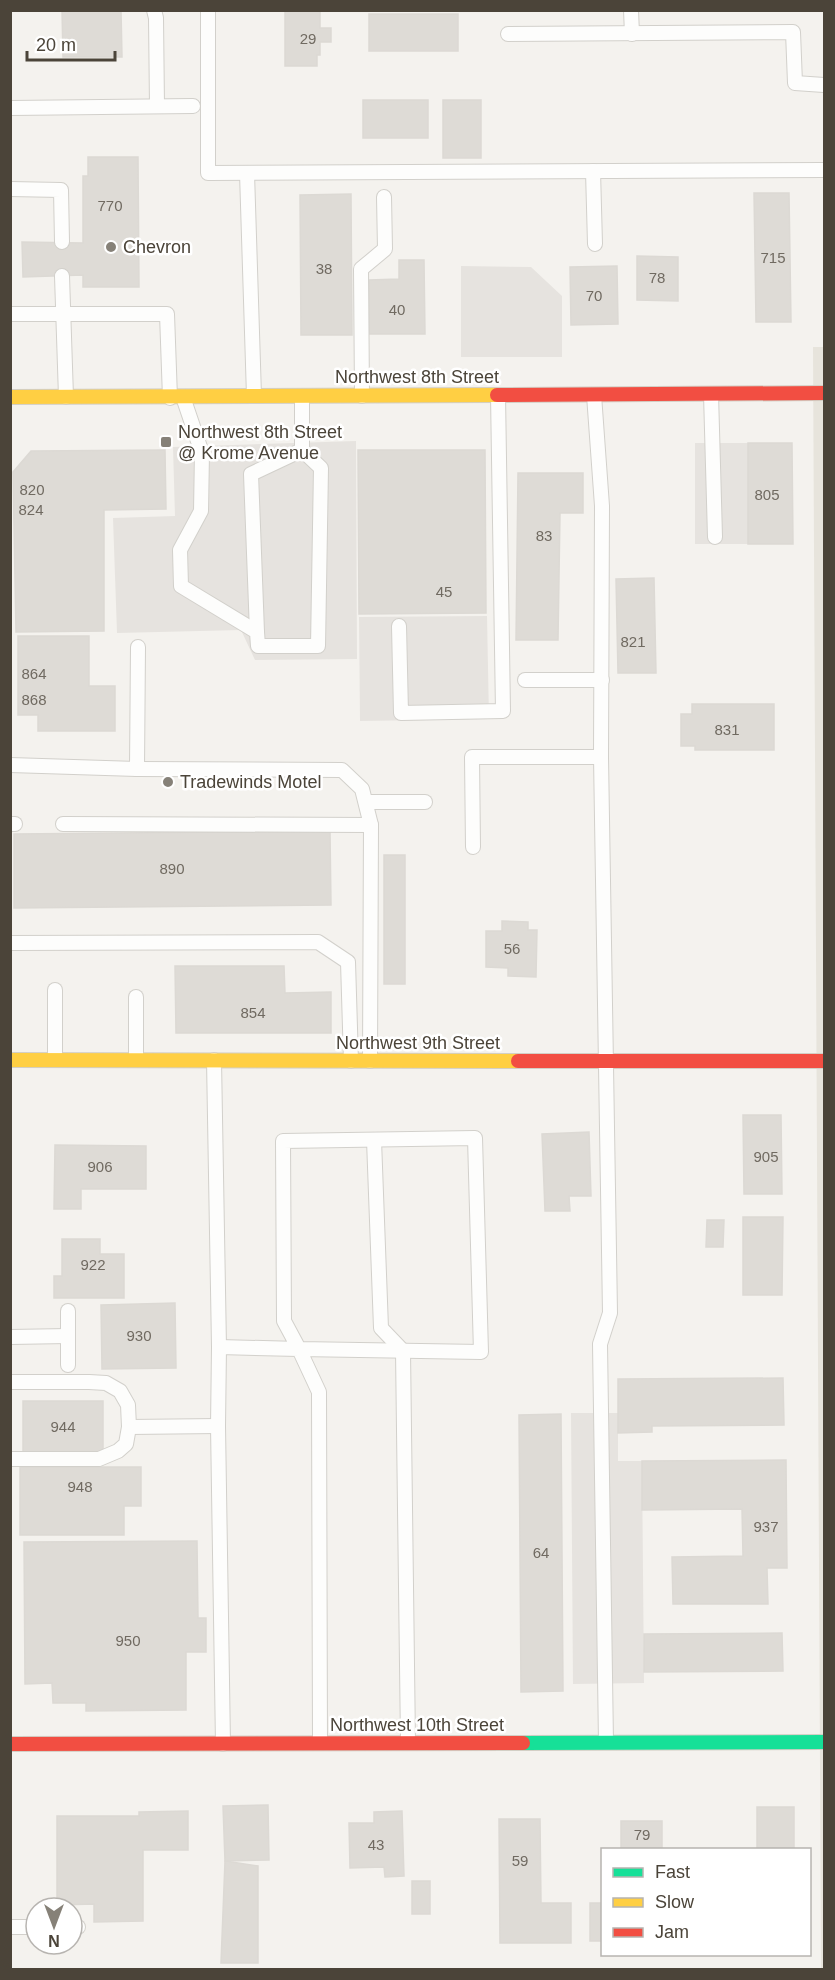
<svg xmlns="http://www.w3.org/2000/svg" width="835" height="1980" font-family="Helvetica,sans-serif">
  <rect width="100%" height="100%" fill="#f4f2ee"/>
  <polygon fill="#e7e4dc" points="813,347 824,347 824,1970 821,1969"/>
  <g fill="#e6e3df">
    <polygon points="461,266 531,267 562,296 562,357 461,357"/>
    <polygon points="356,441 357,659 255,660 241,630 117,633 113,518 175,516 173,447"/>
    <rect x="695" y="443" width="53" height="101"/>
    <polygon points="487,616 489,719 360,721 359,617"/>
    <polygon points="571,1413 618,1413 618,1461 642,1461 644,1683 573,1684"/>
  </g>
  <g fill="#dedbd6" stroke="#dcd9d4" stroke-width="1.5">
    <polygon points="62,10 121,10 122,57 63,57"/>
    <polygon points="285,10 320,10 320,28 331,28 331,42 320,42 320,55 317,55 317,66 285,66"/>
    <rect x="369" y="14" width="89" height="37"/>
    <rect x="363" y="100" width="65" height="38"/>
    <rect x="443" y="100" width="38" height="58"/>
    <polygon points="88,157 138,157 139,287 83,287 83,275 23,277 22,242 83,243 83,176 88,176"/>
    <polygon points="754,193 789,193 791,322 756,322"/>
    <polygon points="351,194 352,335 301,335 300,195"/>
    <polygon points="637,256 678,257 678,301 637,300"/>
    <polygon points="399,260 424,260 425,334 369,334 369,280 399,279"/>
    <polygon points="617,266 618,324 571,325 570,267"/>
    <polygon points="748,443 792,443 793,544 748,544"/>
    <polygon points="165,450 166,509 104,510 104,631 16,632 13,472 31,451"/>
    <polygon points="358,450 485,450 486,613 359,614"/>
    <polygon points="518,473 583,473 583,513 560,513 558,640 516,640"/>
    <polygon points="654,578 656,673 618,673 616,579"/>
    <polygon points="18,636 89,636 89,686 115,686 115,731 38,731 38,715 18,715"/>
    <polygon points="692,704 774,704 774,750 695,750 695,746 681,746 681,714 692,714"/>
    <polygon points="330,831 331,905 14,908 14,834"/>
    <rect x="384" y="855" width="21" height="129"/>
    <polygon points="502,921 528,922 528,930 537,930 536,977 508,976 508,968 486,967 486,931 502,931"/>
    <polygon points="175,966 284,966 285,993 331,992 331,1033 176,1033"/>
    <polygon points="743,1115 781,1115 782,1194 744,1194"/>
    <polygon points="589,1132 591,1196 569,1196 570,1211 545,1211 542,1134"/>
    <polygon points="55,1145 146,1146 146,1189 81,1189 81,1209 54,1209"/>
    <polygon points="743,1217 783,1217 782,1295 743,1295"/>
    <polygon points="707,1220 724,1220 723,1247 706,1247"/>
    <polygon points="62,1239 100,1239 100,1254 124,1254 124,1298 54,1298 54,1276 62,1276"/>
    <polygon points="175,1303 176,1368 102,1369 101,1305"/>
    <polygon points="783,1378 784,1425 652,1426 652,1432 618,1433 618,1379"/>
    <rect x="23" y="1401" width="80" height="52"/>
    <polygon points="561,1414 563,1691 521,1692 519,1415"/>
    <polygon points="786,1460 787,1568 767,1568 768,1604 673,1604 672,1557 743,1556 742,1509 642,1510 642,1461"/>
    <polygon points="20,1467 141,1467 141,1506 124,1506 124,1535 20,1535"/>
    <polygon points="197,1541 198,1618 206,1618 206,1652 186,1652 186,1710 86,1711 86,1703 53,1703 52,1683 25,1684 24,1542"/>
    <polygon points="782,1633 783,1671 644,1672 644,1634"/>
    <polygon points="268,1805 269,1860 225,1861 223,1806"/>
    <rect x="757" y="1807" width="37" height="43"/>
    <polygon points="188,1811 188,1850 143,1850 143,1921 94,1922 94,1904 57,1905 57,1816 139,1816 139,1812"/>
    <polygon points="402,1811 404,1876 385,1877 384,1867 350,1868 349,1823 374,1823 374,1812"/>
    <polygon points="499,1819 540,1819 541,1903 571,1903 571,1943 500,1943"/>
    <rect x="621" y="1821" width="41" height="29"/>
    <polygon points="225,1861 258,1866 258,1963 221,1963"/>
    <rect x="412" y="1881" width="18" height="33"/>
    <rect x="590" y="1903" width="12" height="38"/>
  </g>
  <g fill="none" stroke-linecap="round" stroke-linejoin="round">
    <g stroke="#d2d0cb" stroke-width="16">
      <g id="lane">
        <polyline points="154,10 156,18 157,106"/>
        <polyline points="208,10 208,173 824,170"/>
        <polyline points="631,10 632,34"/>
        <polyline points="508,34 793,32 795,83 824,85"/>
        <polyline points="10,108 193,106"/>
        <polyline points="593,171 595,244"/>
        <polyline points="247,173 254,396"/>
        <polyline points="10,189 61,190 62,242"/>
        <polyline points="62,276 66,397"/>
        <polyline points="10,314 167,314 170,398"/>
        <polyline points="711,394 715,537"/>
        <polyline points="594,395 602,506 601,757 610,1313 600,1344 606,1742"/>
        <polyline points="362,396 361,269 385,249 384,197"/>
        <polyline points="183,397 202,453 201,511 180,550 181,586 257,632 258,646 318,646 321,468 302,450 302,396"/>
        <polyline points="399,626 401,713 503,711 498,395"/>
        <polyline points="257,632 251,474 302,450"/>
        <polyline points="525,680 602,680"/>
        <polyline points="10,765 137,769 138,647"/>
        <polyline points="137,769 342,770 362,789 371,825 370,1061"/>
        <polyline points="367,802 425,802"/>
        <polyline points="10,824 15,824"/>
        <polyline points="63,824 371,825"/>
        <polyline points="473,847 472,757 601,757"/>
        <polyline points="10,943 318,942 348,962 351,1061"/>
        <polyline points="55,990 55,1060"/>
        <polyline points="136,997 136,1060"/>
        <polyline points="214,1060 219,1347"/>
        <polyline points="374,1140 381,1328 403,1351 408,1743"/>
        <polyline points="68,1311 68,1365"/>
        <polyline points="10,1337 68,1336"/>
        <polyline points="10,1382 89,1382 106,1383 120,1391 128,1405 129,1427 126,1444 118,1451 99,1459 10,1459"/>
        <polyline points="129,1427 218,1426"/>
        <polyline points="223,1744 218,1426 219,1347 299,1349 284,1321 283,1141 475,1138 481,1352 299,1349 319,1392 320,1743"/>
        <polyline points="10,1927 36,1927"/>
        <polyline points="72,1927 78,1927"/>
      </g>
    </g>
    <g stroke="#d3cfc5" stroke-width="16">
      <polyline id="fast" points="523,1743 824,1742"/>
    </g>
    <g stroke="#d3cfc5" stroke-width="16">
      <g id="slow">
        <polyline points="10,397 497,395"/>
        <polyline points="10,1060 518,1061"/>
      </g>
    </g>
    <g stroke="#d3cfc5" stroke-width="16">
      <g id="jam">
        <polyline points="497,395 824,393"/>
        <polyline points="518,1061 824,1061"/>
        <polyline points="10,1744 523,1743"/>
      </g>
    </g>
    <use href="#lane" stroke="#fdfdfc" stroke-width="14"/>
    <use href="#fast" stroke="#16e098" stroke-width="14"/>
    <use href="#slow" stroke="#ffcf43" stroke-width="14"/>
    <use href="#jam" stroke="#f24e42" stroke-width="14"/>
  </g>
  <g fill="#868178" stroke="#fff" stroke-width="2">
    <circle cx="111" cy="247" r="6"/>
    <rect x="160" y="436" width="12" height="12" rx="3"/>
    <circle cx="168" cy="782" r="6"/>
  </g>
  <g text-anchor="middle" stroke-width="5" stroke-linejoin="round" paint-order="stroke">
    <g font-size="15" fill="#706a61">
      <text x="308" y="44">29</text>
      <text x="110" y="211">770</text>
      <text x="773" y="263">715</text>
      <text x="324" y="274">38</text>
      <text x="657" y="283">78</text>
      <text x="594" y="301">70</text>
      <text x="397" y="315">40</text>
      <text x="32" y="495">820</text>
      <text x="767" y="500">805</text>
      <text x="31" y="515">824</text>
      <text x="544" y="541">83</text>
      <text x="444" y="597">45</text>
      <text x="633" y="647">821</text>
      <text x="34" y="679">864</text>
      <text x="34" y="705">868</text>
      <text x="727" y="735">831</text>
      <text x="172" y="874">890</text>
      <text x="512" y="954">56</text>
      <text x="253" y="1018">854</text>
      <text x="766" y="1162">905</text>
      <text x="100" y="1172">906</text>
      <text x="93" y="1270">922</text>
      <text x="139" y="1341">930</text>
      <text x="63" y="1432">944</text>
      <text x="80" y="1492">948</text>
      <text x="766" y="1532">937</text>
      <text x="541" y="1558">64</text>
      <text x="128" y="1646">950</text>
      <text x="642" y="1840">79</text>
      <text x="376" y="1850">43</text>
      <text x="520" y="1866">59</text>
    </g>
    <g font-size="18" fill="#4b4439" stroke="#fff" text-anchor="start">
      <text x="123" y="253">Chevron</text>
      <text x="178" y="438">Northwest 8th Street<tspan x="178" dy="21">@ Krome Avenue</tspan></text>
      <text x="180" y="788">Tradewinds Motel</text>
    </g>
    <g font-size="18" fill="#4b4439" stroke="#fff">
      <text x="417" y="383">Northwest 8th Street</text>
      <text x="418" y="1049">Northwest 9th Street</text>
      <text x="417" y="1731">Northwest 10th Street</text>
    </g>
  </g>
  <rect width="835" height="1980" fill="none" stroke="#4b4439" stroke-width="24"/>
  <rect x="601" y="1848" width="210" height="108" fill="#ffffff" stroke="#b7b4b0" stroke-width="1.5"/>
  <rect x="613" y="1868" width="30" height="9" fill="#16e098" stroke="#b7b4b0" stroke-width="1.5"/>
  <text x="655" y="1878" font-size="18" fill="#4b4439">Fast</text>
  <rect x="613" y="1898" width="30" height="9" fill="#ffcf43" stroke="#b7b4b0" stroke-width="1.5"/>
  <text x="655" y="1908" font-size="18" fill="#4b4439">Slow</text>
  <rect x="613" y="1928" width="30" height="9" fill="#f24e42" stroke="#b7b4b0" stroke-width="1.5"/>
  <text x="655" y="1938" font-size="18" fill="#4b4439">Jam</text>
  <g transform="translate(54 1926) rotate(180)"><circle r="28" fill="#ffffff" stroke="#b7b4b0" stroke-width="1.5"/>
  <path d="M0-4.5L10 22L0 15L-10 22Z" fill="#868178"/>
  <text y="-9" font-size="16" font-weight="bold" text-anchor="middle" fill="#4b4439">N</text>
  </g>
  <path d="M27 51v9h88v-9" fill="none" stroke="#4b4439" stroke-width="3"/>
  <text x="36" y="51" font-size="18" fill="#4b4439" stroke="#ffffff" stroke-width="4.5" paint-order="stroke">20 m</text>
</svg>
